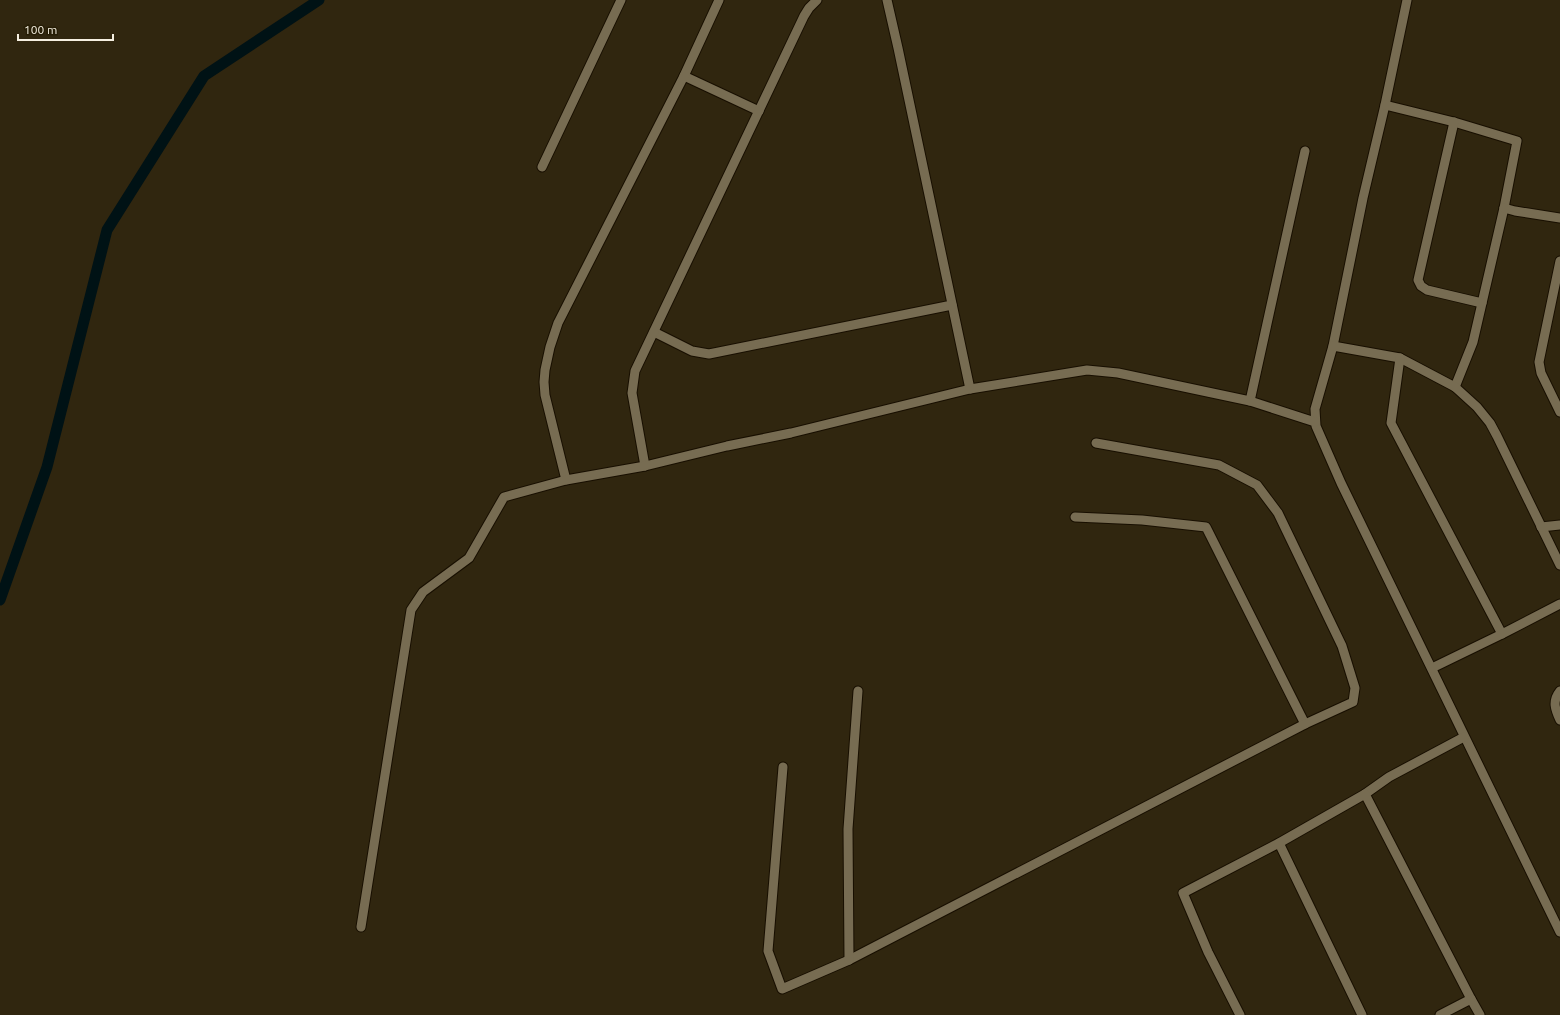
<svg xmlns="http://www.w3.org/2000/svg" width="1560" height="1015" font-family="Ubuntu,sans-serif">
  <rect width="100%" height="100%" fill="#30260f"/>
  <g fill="none" stroke-linecap="round" stroke-linejoin="round">
    <polyline stroke="#001215" stroke-width="11" points="0,600 47,467 107,230 204,76 319,0"/>
    <g stroke="#180f00" stroke-width="11">
      <g id="minor">
        <polyline points="887,0 898,48 970,389"/>
        <polyline points="1407,0 1385,105 1363,198 1333,346 1315,409 1316,426 1341,483 1560,932"/>
        <polyline points="684,76 759,111"/>
        <polyline points="1385,105 1454,122 1517,141 1504,208 1473,342 1455,387"/>
        <polyline points="1454,122 1418,280 1421,286 1427,290 1482,303"/>
        <polyline points="542,167 621,0"/>
        <polyline points="1504,208 1515,211 1560,218"/>
        <polyline points="1560,261 1539,362 1541,373 1560,412"/>
        <polyline points="654,332 692,351 709,354 952,305"/>
        <polyline points="1333,346 1400,358 1455,387 1477,407 1490,423 1497,436 1560,565"/>
        <polyline points="1400,358 1391,423 1502,634"/>
        <polyline points="1250,401 1305,151"/>
        <polyline points="645,466 632,393 635,371 804,16 809,8 817,0"/>
        <polyline points="566,480 545,395 544,382 545,370 550,347 558,323 684,76 719,0"/>
        <polyline points="1075,517 1142,520 1206,527 1305,724"/>
        <polyline points="1541,527 1560,525"/>
        <polyline points="1432,668 1502,634 1560,604"/>
        <path d="M1560,691C1552,701 1555,709 1560,720"/>
        <polyline points="783,767 768,951 782,989 849,960 1305,724 1353,702 1355,688 1342,646 1278,513 1257,485 1219,465 1096,443"/>
        <polyline points="1365,794 1389,777 1464,737"/>
        <polyline points="1279,843 1362,1015"/>
        <polyline points="361,927 411,610 423,592 469,558 504,497 566,480 645,466 727,446 791,433 970,389 1087,370 1118,373 1250,401 1315,422"/>
        <polyline points="849,960 848,829 858,691"/>
        <polyline points="1240,1015 1208,952 1183,893 1279,843 1365,794 1471,999 1480,1015"/>
        <polyline points="1440,1015 1471,999"/>
      </g>
    </g>
    <use href="#minor" stroke="#776c52" stroke-width="9"/>
  </g>
  <path d="M18 34v6h95v-6" fill="none" stroke="#f5efe1" stroke-width="2"/>
  <text x="24" y="34" font-size="12" fill="#f5efe1" stroke="#261d05" stroke-width="3" paint-order="stroke">100 m</text>
</svg>
